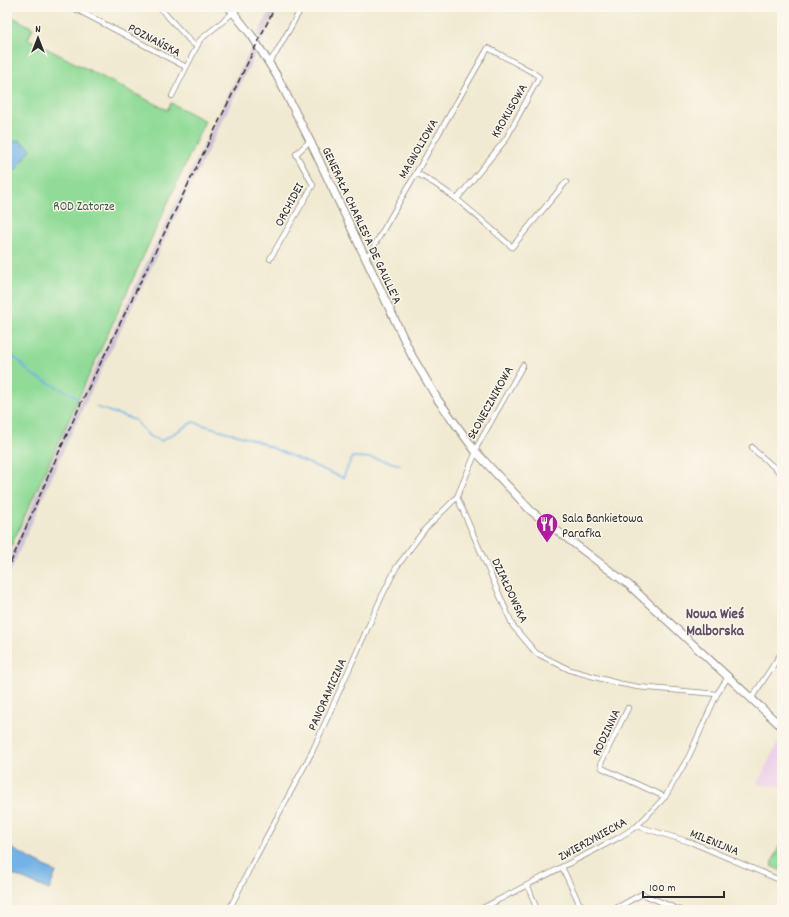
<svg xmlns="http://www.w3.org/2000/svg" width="789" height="917" font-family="Dekko,sans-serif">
  <rect width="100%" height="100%" fill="#fbf7ec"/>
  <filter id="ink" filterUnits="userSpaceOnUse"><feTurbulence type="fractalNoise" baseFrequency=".025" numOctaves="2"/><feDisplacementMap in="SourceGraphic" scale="8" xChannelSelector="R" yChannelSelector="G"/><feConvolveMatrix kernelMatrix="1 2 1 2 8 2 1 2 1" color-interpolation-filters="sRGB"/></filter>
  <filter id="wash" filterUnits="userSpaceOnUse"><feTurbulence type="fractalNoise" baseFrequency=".012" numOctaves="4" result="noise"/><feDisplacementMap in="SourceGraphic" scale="16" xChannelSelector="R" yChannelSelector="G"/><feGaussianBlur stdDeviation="0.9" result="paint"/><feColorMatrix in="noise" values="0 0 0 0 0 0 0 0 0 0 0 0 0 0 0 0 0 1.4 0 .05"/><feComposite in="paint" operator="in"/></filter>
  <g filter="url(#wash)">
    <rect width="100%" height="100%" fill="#f1ead2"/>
    <polygon fill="#edd1e9" points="780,737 782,739 782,786 757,785"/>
    <g fill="#ccbfd4">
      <polygon points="271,7 278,7 261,43 257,36"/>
      <polygon points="252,46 256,52 92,389 69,438 7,579 7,563 63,435"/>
    </g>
    <g fill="#90db97" stroke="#5e8361">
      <polygon points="7,14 33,28 28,39 167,110 171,103 205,121 7,555 7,171 10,172 8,143 7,144"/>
      <polygon points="782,840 782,871 771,866"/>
    </g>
    <g fill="#73b2e6" stroke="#4f6e88">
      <polygon points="19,140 31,149 15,171 10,172 7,171 7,144"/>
      <polygon points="7,846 56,872 49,890 7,872"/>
    </g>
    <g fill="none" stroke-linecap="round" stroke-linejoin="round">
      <g stroke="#73b2e6" stroke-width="1.5">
        <polyline points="7,354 18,360 31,374 75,396 77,399"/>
        <polyline points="96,407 135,420 149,436 161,441 193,422 254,440 343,478 352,457 374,458 401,465"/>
      </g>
    </g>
  </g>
  <g filter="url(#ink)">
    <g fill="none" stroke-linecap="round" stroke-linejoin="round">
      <g stroke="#8e8a7e" stroke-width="6">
        <g id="minor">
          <polyline points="72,7 186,67"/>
          <polyline points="159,7 192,43 197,46"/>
          <polyline points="269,62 276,53 302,7"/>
          <polyline points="172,96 200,40 240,7"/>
          <path d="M416,173C452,191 481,220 512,247L566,182"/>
          <polyline points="364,256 370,253 488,48 534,73 539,77 506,139 457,199"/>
          <polyline points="270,259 313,185 296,154 310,141"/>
          <polyline points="752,447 754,450 782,474"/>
          <polyline points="475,450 523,365"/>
          <polyline points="476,452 457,497 513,626 536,653 570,670 617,683 638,687 717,694 728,677"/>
          <polyline points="751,699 782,652"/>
          <polyline points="628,708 601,763 602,768 665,797"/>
          <polyline points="637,826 693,843 782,881"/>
          <polyline points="562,867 579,903 590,910"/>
          <polyline points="528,886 537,910"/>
          <polyline points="229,910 252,864 312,752 382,596 396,568 425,529 457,497"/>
          <polyline points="479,910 618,838 637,826 665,797 689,756 717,694"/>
          <polyline points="611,910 622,905 642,894 680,910"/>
        </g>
      </g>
      <g stroke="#8e8a7e" stroke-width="9">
        <polyline id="secondary" points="229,7 252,36 277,76 310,141 412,356 438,400 476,452 531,511 629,585 782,727"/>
      </g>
      <use href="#minor" stroke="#fff" stroke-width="4.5"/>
      <use href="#secondary" stroke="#fff" stroke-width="7"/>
      <polyline stroke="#2b2b2b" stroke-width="1.5" stroke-dasharray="6 3" stroke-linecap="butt" points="7,571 50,472 82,401 275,7"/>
    </g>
  </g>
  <defs>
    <g id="restaurant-pin" transform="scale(1.15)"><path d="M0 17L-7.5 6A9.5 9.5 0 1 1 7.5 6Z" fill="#b5179e" stroke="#fbf7ec"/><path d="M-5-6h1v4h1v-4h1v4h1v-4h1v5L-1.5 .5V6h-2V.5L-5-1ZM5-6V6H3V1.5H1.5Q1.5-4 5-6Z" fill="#fff"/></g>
  </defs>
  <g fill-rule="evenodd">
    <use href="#restaurant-pin" x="547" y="524"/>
  </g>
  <g text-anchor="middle" stroke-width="3" stroke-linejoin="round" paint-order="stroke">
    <g font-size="13" fill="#2b2b2b" stroke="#fbf7ec">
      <text transform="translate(155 39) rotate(28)" y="5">POZNAŃSKA</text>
      <text transform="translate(508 110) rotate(-60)" y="5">KROKUSOWA</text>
      <text transform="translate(417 148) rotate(-60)" y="5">MAGNOLIOWA</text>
      <text transform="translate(288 204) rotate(-62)" y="5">ORCHIDEI</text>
      <text transform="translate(363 225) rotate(65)" y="5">GENERAŁA CHARLES'A DE GAULLE'A</text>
      <text transform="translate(489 402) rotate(-61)" y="5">SŁONECZNIKOWA</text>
      <text transform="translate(511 590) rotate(65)" y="5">DZIAŁDOWSKA</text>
      <text transform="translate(326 694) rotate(-66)" y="5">PANORAMICZNA</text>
      <text transform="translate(605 732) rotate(-65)" y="5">RODZINNA</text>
      <text transform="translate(592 838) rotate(-29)" y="5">ZWIERZYNIECKA</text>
      <text transform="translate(715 841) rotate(22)" y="5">MILENIJNA</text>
    </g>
    <g font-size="13" fill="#445746" stroke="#fbf7ec">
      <text x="84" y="210">ROD Zatorze</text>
    </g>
    <g font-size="13" fill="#2b2b2b" stroke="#fbf7ec" text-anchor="start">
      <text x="562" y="522">Sala Bankietowa<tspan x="562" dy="15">Parafka</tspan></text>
    </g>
    <g font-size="15" font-weight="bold" fill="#614e64" stroke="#fbf7ec">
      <text x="715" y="618">Nowa Wieś<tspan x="715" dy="17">Malborska</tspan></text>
    </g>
  </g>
  <rect width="789" height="917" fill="none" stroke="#fbf7ec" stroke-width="24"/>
  <g transform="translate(38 38)" stroke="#fbf7ec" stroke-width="3" paint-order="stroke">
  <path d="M0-3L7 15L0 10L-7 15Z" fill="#2b2b2b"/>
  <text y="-6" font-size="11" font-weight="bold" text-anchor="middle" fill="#2b2b2b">N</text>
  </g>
  <path d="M643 891v6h81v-6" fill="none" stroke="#2b2b2b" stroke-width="2"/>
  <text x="649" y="891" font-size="12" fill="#2b2b2b" stroke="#fbf7ec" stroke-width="3" paint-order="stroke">100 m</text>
</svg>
